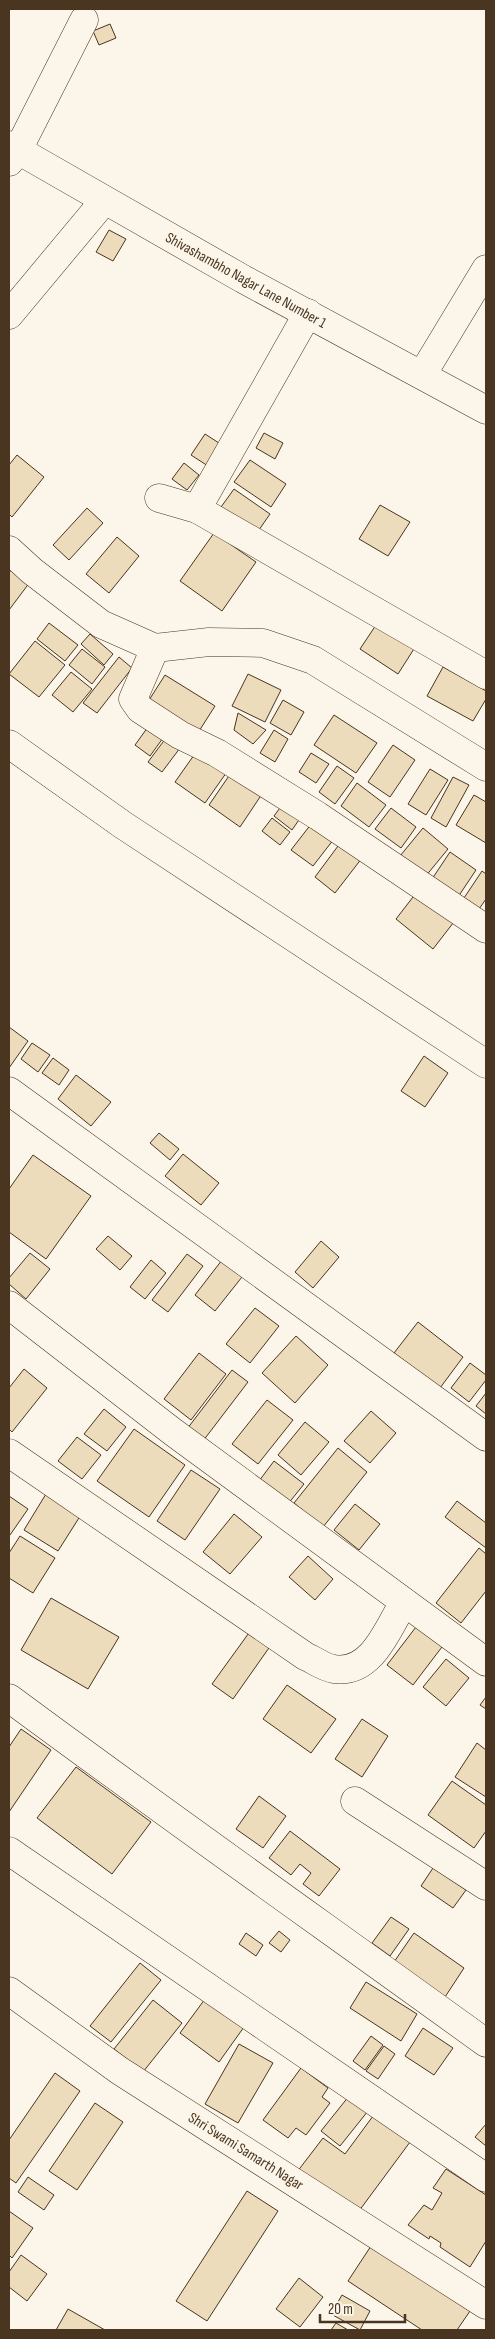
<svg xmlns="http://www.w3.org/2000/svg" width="495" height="2339" font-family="'Sofia Sans Condensed',sans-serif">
  <rect width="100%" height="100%" fill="#fbf6e9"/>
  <g fill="#ecdcbc" stroke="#4a3520">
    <polygon points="110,24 116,38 99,45 93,31"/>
    <polygon points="109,230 126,239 113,261 96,252"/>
    <polygon points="264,433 283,443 275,459 256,448"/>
    <polygon points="205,434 222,445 208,466 191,455"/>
    <polygon points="17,455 44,477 12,517 9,514 9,465"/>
    <polygon points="250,460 286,484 271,507 234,482"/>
    <polygon points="184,463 199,475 187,490 172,479"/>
    <polygon points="234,489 270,514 252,540 216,514"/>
    <polygon points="380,505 410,522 388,556 359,539"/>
    <polygon points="87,508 103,523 69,560 53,545"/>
    <polygon points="214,533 256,562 222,611 180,581"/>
    <polygon points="117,537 139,556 109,593 86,574"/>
    <polygon points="12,568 30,582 9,610 9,573"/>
    <polygon points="382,616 419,641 398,674 360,649"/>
    <polygon points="49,623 78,645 65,661 37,639"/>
    <polygon points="90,634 113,654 104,665 81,644"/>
    <polygon points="35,641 65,665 39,697 9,674"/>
    <polygon points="82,649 105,667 92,684 69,665"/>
    <polygon points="119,657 132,668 97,713 83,703"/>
    <polygon points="443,667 486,691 486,699 473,721 427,696"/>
    <polygon points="71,672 92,689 73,712 52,695"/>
    <polygon points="248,674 281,690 265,722 232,706"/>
    <polygon points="165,675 215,706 194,739 144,708"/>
    <polygon points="283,700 304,712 291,735 270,723"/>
    <polygon points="238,713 266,730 253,744 234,730"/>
    <polygon points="334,715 377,743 356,773 314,745"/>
    <polygon points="153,720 168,731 150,756 135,745"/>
    <polygon points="274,730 288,739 275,762 260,753"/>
    <polygon points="169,734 183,744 162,772 148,762"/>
    <polygon points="393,745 415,760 390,797 368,782"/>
    <polygon points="199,748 229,769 205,803 175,782"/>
    <polygon points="311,753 329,764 316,783 299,772"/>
    <polygon points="337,766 354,778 335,804 319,792"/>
    <polygon points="430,769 448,780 426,815 408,804"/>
    <polygon points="233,770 264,791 240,827 209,805"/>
    <polygon points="453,777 469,785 446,827 431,818"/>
    <polygon points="357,783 386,805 369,827 341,806"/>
    <polygon points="474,795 486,802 486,843 456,825"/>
    <polygon points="285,801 303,814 292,830 274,816"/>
    <polygon points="391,808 416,827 401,848 375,829"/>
    <polygon points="272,818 290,832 280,845 262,831"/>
    <polygon points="315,819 337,835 313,866 291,850"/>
    <polygon points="423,828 448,849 425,877 400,856"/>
    <polygon points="341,842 362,858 335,893 315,877"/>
    <polygon points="450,852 476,870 458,897 432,879"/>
    <polygon points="482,871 486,874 486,899 479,909 464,898"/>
    <polygon points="420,888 457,918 433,949 396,919"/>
    <polygon points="9,1027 28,1041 9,1068"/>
    <polygon points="32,1043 50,1055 38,1072 21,1059"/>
    <polygon points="424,1056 448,1073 425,1107 401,1091"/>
    <polygon points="53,1058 69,1070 59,1085 42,1073"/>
    <polygon points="76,1075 111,1102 91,1126 58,1099"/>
    <polygon points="159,1133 179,1149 170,1160 150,1143"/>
    <polygon points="183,1154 219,1183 201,1205 165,1176"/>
    <polygon points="33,1155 91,1196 46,1259 9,1232 9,1189"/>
    <polygon points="108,1236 132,1256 120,1270 96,1249"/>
    <polygon points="321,1241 339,1257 313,1288 295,1272"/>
    <polygon points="30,1253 50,1269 26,1299 9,1284 9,1278"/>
    <polygon points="187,1254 203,1266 168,1312 152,1300"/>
    <polygon points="151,1260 166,1273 145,1299 130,1287"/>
    <polygon points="222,1260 242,1277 215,1311 195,1295"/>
    <polygon points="255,1308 279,1326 250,1363 226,1344"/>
    <polygon points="418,1322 463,1357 440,1388 394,1353"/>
    <polygon points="296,1336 328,1365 295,1403 262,1373"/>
    <polygon points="199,1353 226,1374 191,1420 164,1399"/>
    <polygon points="470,1363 486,1375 486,1380 469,1402 451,1388"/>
    <polygon points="24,1369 47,1388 12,1432 9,1429 9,1388"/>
    <polygon points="232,1370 248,1382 203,1441 187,1429"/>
    <polygon points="486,1393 486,1414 476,1406"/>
    <polygon points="267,1400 293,1420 258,1464 232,1444"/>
    <polygon points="104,1409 126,1427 107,1451 84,1434"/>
    <polygon points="371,1411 396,1433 370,1463 344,1441"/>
    <polygon points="305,1422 329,1442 301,1475 278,1455"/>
    <polygon points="134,1429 185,1465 149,1517 97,1481"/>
    <polygon points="77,1437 101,1455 82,1479 58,1461"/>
    <polygon points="338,1448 367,1472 323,1527 294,1503"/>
    <polygon points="274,1461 304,1484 288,1504 259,1481"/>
    <polygon points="191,1470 220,1489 185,1540 157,1521"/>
    <polygon points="49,1489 84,1510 58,1551 24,1530"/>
    <polygon points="9,1496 28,1509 10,1535 9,1534"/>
    <polygon points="457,1501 486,1523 486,1548 445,1517"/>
    <polygon points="355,1504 380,1524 359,1550 334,1530"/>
    <polygon points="234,1514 262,1537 230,1574 203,1552"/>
    <polygon points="20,1536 55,1558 33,1593 9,1578 9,1553"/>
    <polygon points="479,1548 486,1554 486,1591 461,1623 436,1603"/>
    <polygon points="308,1556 333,1579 315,1600 289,1577"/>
    <polygon points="51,1598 119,1637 88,1689 21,1650"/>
    <polygon points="419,1623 445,1643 413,1685 387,1665"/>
    <polygon points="251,1630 271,1645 233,1699 212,1684"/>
    <polygon points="446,1659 469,1678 446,1706 423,1687"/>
    <polygon points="287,1685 336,1719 311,1753 263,1719"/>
    <polygon points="486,1697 486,1709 480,1705"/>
    <polygon points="362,1719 388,1736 362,1777 335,1759"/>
    <polygon points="21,1729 51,1750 9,1812 9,1747"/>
    <polygon points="477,1743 486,1750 486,1797 455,1777"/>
    <polygon points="76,1767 151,1822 112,1874 37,1818"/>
    <polygon points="452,1781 486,1805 486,1831 474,1848 428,1815"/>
    <polygon points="259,1796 286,1816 263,1848 236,1829"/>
    <polygon points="290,1831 340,1869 319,1896 303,1884 311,1873 300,1864 291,1875 269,1858"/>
    <polygon points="433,1868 466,1890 453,1908 421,1886"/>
    <polygon points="391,1917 409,1929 390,1956 372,1943"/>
    <polygon points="279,1931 290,1940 281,1952 269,1943"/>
    <polygon points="246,1933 263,1945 256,1956 239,1944"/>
    <polygon points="414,1933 464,1968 445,1997 394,1962"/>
    <polygon points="140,1963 161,1980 111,2042 90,2026"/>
    <polygon points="366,1982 417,2014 401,2041 350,2008"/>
    <polygon points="205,1999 244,2027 219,2062 180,2033"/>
    <polygon points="153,2000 182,2023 143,2072 114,2049"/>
    <polygon points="423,2028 453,2048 434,2075 405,2056"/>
    <polygon points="371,2036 383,2045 365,2070 353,2061"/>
    <polygon points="239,2044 273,2063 238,2123 205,2104"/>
    <polygon points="384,2046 395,2054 378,2079 366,2071"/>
    <polygon points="301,2068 328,2088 322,2097 330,2103 306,2135 296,2128 288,2138 263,2120"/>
    <polygon points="55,2073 80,2091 16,2183 9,2178 9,2140"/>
    <polygon points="349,2096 368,2111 340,2146 321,2131"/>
    <polygon points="95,2103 123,2122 77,2190 49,2171"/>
    <polygon points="376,2112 413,2138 356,2215 297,2172 323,2138 345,2154"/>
    <polygon points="486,2124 486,2146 475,2137"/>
    <polygon points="446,2169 486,2195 486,2241 470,2267 440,2247 441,2243 430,2236 429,2239 408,2225 424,2205 432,2210 442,2193 433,2188"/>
    <polygon points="28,2177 54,2195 44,2210 18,2192"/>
    <polygon points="247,2191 278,2211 207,2321 176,2301"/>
    <polygon points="9,2211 33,2228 12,2258 9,2255"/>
    <polygon points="371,2246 470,2311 457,2330 422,2330 348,2281"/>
    <polygon points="21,2255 47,2274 27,2301 9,2287 9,2272"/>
    <polygon points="299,2278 323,2297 300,2327 276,2309"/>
    <polygon points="342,2295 370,2311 360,2330 331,2314"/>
    <polygon points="68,2309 105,2330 56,2330"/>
    <polygon points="336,2323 348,2330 331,2330"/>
  </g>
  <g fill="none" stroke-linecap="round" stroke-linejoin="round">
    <g stroke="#4a3520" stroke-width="29">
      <g id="minor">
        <polyline points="9,145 243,279 486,410"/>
        <polyline points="9,162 18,150 84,20"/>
        <polyline points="9,315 104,201"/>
        <polyline points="422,375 486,269"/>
        <polyline points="159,498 197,509 486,675"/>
        <polyline points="197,509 308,313"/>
        <polyline points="9,550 32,571 101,624 155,648 209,642 263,643 313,660 486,767"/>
        <polyline points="155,648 133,699 140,709 180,735 217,753 318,816 486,929"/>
        <polyline points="9,744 123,825 486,1064"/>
        <polyline points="9,1091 486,1437"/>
        <polyline points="9,1305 173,1432 486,1662"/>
        <path d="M9,1453L305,1656C314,1660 325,1668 334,1669C372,1675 388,1628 404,1602"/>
        <path d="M9,1698C167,1815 327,1928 486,2043"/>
        <polyline points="355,1801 486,1886"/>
        <polyline points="9,1851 486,2178"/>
        <polyline points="9,1991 120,2071 486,2305"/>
      </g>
    </g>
    <use href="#minor" stroke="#fbf6e9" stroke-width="28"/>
  </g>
  <g text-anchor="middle" stroke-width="4" stroke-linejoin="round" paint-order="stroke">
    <g font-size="15" fill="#4a3520" stroke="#fbf6e9">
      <text transform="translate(246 280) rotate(29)" y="5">Shivashambho Nagar Lane Number 1</text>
      <text transform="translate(246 2151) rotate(32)" y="5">Shri Swami Samarth Nagar</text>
    </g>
  </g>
  <rect width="495" height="2339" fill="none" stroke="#4a3520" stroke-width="20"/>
  <path d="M320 2314v8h85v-8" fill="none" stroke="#4a3520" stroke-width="2.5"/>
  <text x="328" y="2314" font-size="15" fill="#4a3520" stroke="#fbf6e9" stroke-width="4" paint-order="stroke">20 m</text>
</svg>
